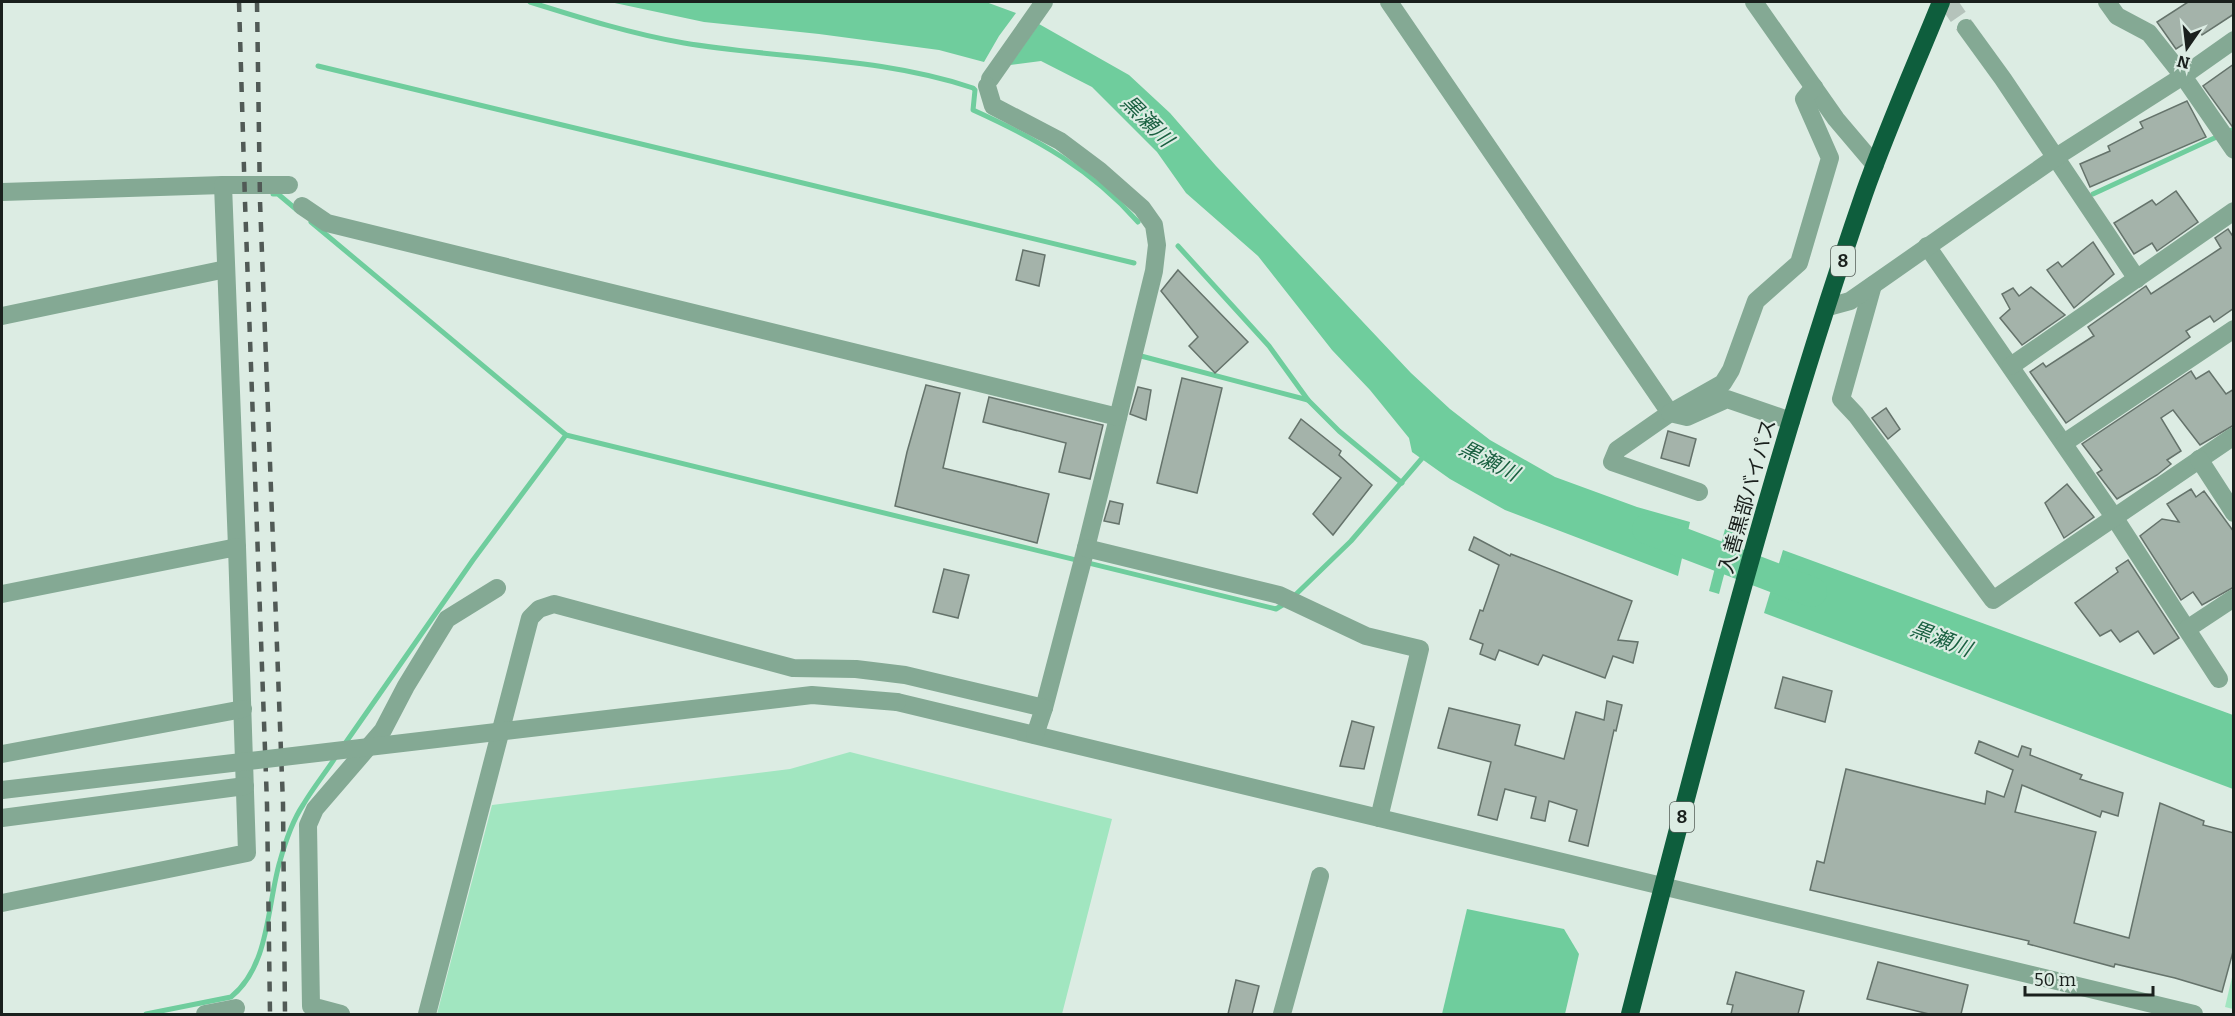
<svg xmlns="http://www.w3.org/2000/svg" width="2235" height="1016" font-family="Bitter,'Noto Sans JP',serif">
  <rect width="100%" height="100%" fill="#dcece3"/>
  <g fill="#a1e6c0">
    <polygon points="850,752 1112,819 1062,1014 437,1014 492,805 790,769"/>
    <polygon points="2233,973 2234,1009 2233,1009 2225,1007"/>
  </g>
  <g fill="#6fcd9d">
    <polygon points="610,2 986,2 1016,13 999,36 984,62 939,50 819,34 704,22"/>
    <polygon points="1039,24 1129,75 1170,113 1216,166 1411,373 1450,409 1490,440 1555,477 1637,507 1690,522 1678,576 1505,510 1450,479 1412,452 1409,438 1370,390 1332,350 1258,256 1186,193 1157,152 1092,87 1041,61 1010,65"/>
    <polygon points="1725,529 1735,533 1719,594 1709,591"/>
    <polygon points="1783,550 2233,715 2233,789 1764,613"/>
    <polygon points="1467,909 1564,929 1579,954 1565,1014 1442,1014"/>
  </g>
  <g fill="none" stroke-linecap="round" stroke-linejoin="round">
    <g stroke="#6fcd9d" stroke-width="5">
      <path d="M530,2C581,18 632,34 684,43C780,59 881,57 973,88L975,90L973,110C1037,139 1091,169 1138,222"/>
      <polyline points="318,66 1134,263"/>
      <polyline points="273,194 278,194 297,210"/>
      <polyline points="2093,194 2234,129"/>
      <polyline points="311,222 566,435 1276,609 1289,601 1351,541 1424,456"/>
      <polyline points="1178,246 1269,346 1308,400"/>
      <polyline points="1141,356 1308,400 1339,431 1402,483"/>
      <polyline points="344,745 473,560 566,435"/>
      <path d="M146,1014L231,997C270,966 267,904 280,861C285,843 293,820 303,805C313,788 326,772 337,755"/>
    </g>
    <polyline stroke="#6fcd9d" stroke-width="30" points="1647,529 1812,592"/>
  </g>
  <g fill="#a4b3aa" stroke="#65736b" stroke-width="1.5">
    <polygon points="2188,2 2234,2 2234,14 2202,35 2201,33 2176,49 2157,22"/>
    <polygon points="2234,64 2234,129 2203,86"/>
    <polygon points="2187,101 2206,137 2090,187 2080,164 2110,151 2108,146 2143,128 2140,122"/>
    <polygon points="2176,191 2198,222 2157,251 2152,243 2134,254 2114,223 2152,200 2156,205"/>
    <polygon points="2228,229 2234,238 2234,308 2214,322 2210,316 2186,331 2190,337 2066,423 2030,372 2043,363 2046,367 2092,337 2094,336 2088,327 2146,286 2151,294 2221,248 2215,238"/>
    <polygon points="2093,242 2114,274 2074,308 2047,270 2058,262 2062,267"/>
    <polygon points="1023,250 1045,255 1039,286 1016,280"/>
    <polygon points="1178,270 1248,342 1215,373 1189,346 1198,337 1161,291"/>
    <polygon points="2031,287 2065,315 2022,345 2000,318 2010,309 2002,294 2013,288 2019,296"/>
    <polygon points="2191,371 2196,379 2209,371 2226,394 2234,389 2234,425 2200,445 2173,410 2161,418 2181,451 2167,460 2171,464 2157,475 2117,499 2097,473 2102,470 2082,444"/>
    <polygon points="1182,378 1222,388 1197,493 1157,483"/>
    <polygon points="926,385 960,393 943,468 1049,494 1037,543 895,506 907,452"/>
    <polygon points="1138,387 1151,390 1146,420 1130,414"/>
    <polygon points="989,397 1103,425 1090,479 1059,472 1066,443 983,422"/>
    <polygon points="1886,408 1900,429 1888,439 1872,418"/>
    <polygon points="1301,419 1341,451 1339,455 1372,485 1333,535 1313,514 1341,478 1289,438"/>
    <polygon points="1668,431 1696,439 1689,466 1661,458"/>
    <polygon points="2067,484 2094,517 2064,538 2045,503"/>
    <polygon points="2191,489 2196,497 2204,491 2234,532 2234,587 2202,605 2193,592 2181,600 2140,536 2162,519 2179,522 2167,504"/>
    <polygon points="1110,501 1123,504 1119,524 1104,521"/>
    <polygon points="1474,537 1510,556 1511,554 1632,601 1618,640 1638,642 1633,663 1613,656 1605,678 1543,655 1538,665 1499,650 1495,660 1480,654 1483,644 1470,639 1480,610 1483,611 1499,565 1469,550"/>
    <polygon points="2128,560 2179,638 2154,654 2138,631 2120,642 2111,630 2100,636 2075,603 2118,572 2116,568"/>
    <polygon points="944,569 969,575 958,618 933,612"/>
    <polygon points="1783,677 1832,691 1825,722 1775,708"/>
    <polygon points="1607,701 1622,705 1616,731 1614,730 1588,846 1569,841 1577,810 1549,801 1545,821 1531,818 1536,797 1505,789 1497,820 1478,815 1491,762 1438,748 1449,708 1520,725 1515,745 1564,759 1576,712 1604,720"/>
    <polygon points="1352,721 1374,727 1364,769 1340,766"/>
    <polygon points="1979,741 2018,757 2022,746 2031,749 2030,755 2082,775 2080,779 2123,793 2118,816 2102,811 2100,817 2022,785 2015,812 2096,832 2074,923 2129,938 2160,803 2204,821 2203,825 2234,833 2234,948 2222,992 2175,978 2115,964 2114,967 2028,944 2029,941 1810,890 1817,861 1824,863 1846,769 1985,804 1987,791 2004,797 2013,770 1975,753"/>
    <polygon points="1878,962 1968,985 1961,1014 1929,1014 1867,999"/>
    <polygon points="1736,972 1804,991 1798,1014 1731,1014 1733,1005 1727,1004"/>
    <polygon points="1236,980 1259,986 1252,1014 1228,1014"/>
  </g>
  <g fill="none" stroke-linecap="round" stroke-linejoin="round">
    <polyline stroke="#b5c3bb" stroke-width="18" stroke-dasharray="18 9" stroke-linecap="butt" points="1948,2 1966,28"/>
    <g stroke="#84a994" stroke-width="18">
      <polyline points="1389,2 1670,413 1617,450 1612,462 1699,492"/>
      <polyline points="1754,2 1836,119 1875,165"/>
      <polyline points="2107,2 2117,16 2149,33 2183,76 2234,150"/>
      <polyline points="1966,28 2003,79 2137,279"/>
      <polyline points="990,79 1044,2"/>
      <polyline points="987,86 993,106 1060,141 1100,171 1142,208 1154,225 1157,245 1154,271 1086,548 1044,708"/>
      <polyline points="2,192 223,185"/>
      <polyline points="302,206 327,223 1118,417"/>
      <polyline points="1927,246 2114,517 2219,679"/>
      <polyline points="1873,285 1841,399 1856,415 1993,600 2234,436"/>
      <polyline points="1828,307 1850,301 2056,157 2183,76 2234,40"/>
      <polyline points="2,316 226,269"/>
      <polyline points="2011,366 2234,211"/>
      <polyline points="1791,421 1727,399 1687,417 1670,413 1723,383 1731,370 1756,301 1799,263 1830,158 1804,99 1814,87"/>
      <polyline points="2064,443 2234,329"/>
      <polyline points="2199,459 2234,513"/>
      <polyline points="237,547 223,185 289,185"/>
      <polyline points="1086,548 1279,595 1366,636 1420,649 1379,818"/>
      <polyline points="2,594 237,547 247,853 2,903"/>
      <polyline points="2187,629 2234,598"/>
      <polyline points="897,702 2194,1014"/>
      <polyline points="2,754 243,709"/>
      <polyline points="2,818 245,786"/>
      <polyline points="205,1014 236,1008"/>
      <polyline points="341,1014 311,1006 308,825 315,809 383,730 406,686 447,619 497,588"/>
      <polyline points="427,1014 530,618 539,609 554,604 793,668 856,669 905,675 1044,708 1035,735"/>
      <polyline points="1282,1014 1320,876"/>
    </g>
    <path stroke="#0e5e3d" stroke-width="18" d="M1630,1014C1701,740 1771,463 1864,194C1887,129 1915,66 1941,2"/>
    <g stroke="#515a56" stroke-width="4.5" stroke-dasharray="10 10" stroke-linecap="butt">
      <polyline points="239,2 245,202 267,804 270,1014"/>
      <polyline points="257,2 260,201 283,804 285,1014"/>
    </g>
    <polyline stroke="#84a994" stroke-width="18" points="2,790 812,695 897,702"/>
  </g>
  <g text-anchor="middle" stroke-width="4.5" stroke-linejoin="round" paint-order="stroke">
    <g fill="#dcece3" stroke="#545d58" stroke-width="1.5">
      <rect x="1831" y="246" width="24" height="30" rx="4.5"/>
      <rect x="1670" y="802" width="24" height="30" rx="4.5"/>
    </g>
    <g font-size="18" font-weight="bold" fill="#1a201d">
      <text x="1843" y="267">8</text>
      <text x="1682" y="823">8</text>
    </g>
    <g font-size="20" fill="#1a201d" stroke="#dcece3">
      <text transform="translate(1747 496) rotate(-74)" y="7">入善黒部バイパス</text>
    </g>
    <g font-size="21" font-style="italic" fill="#1a6041" stroke="#dcece3">
      <text transform="translate(1147 121) rotate(45)" y="7">黒瀬川</text>
      <text transform="translate(1489 461) rotate(27)" y="7">黒瀬川</text>
      <text transform="translate(1941 639) rotate(21)" y="7">黒瀬川</text>
    </g>
  </g>
  <rect width="2235" height="1016" fill="none" stroke="#1a201d" stroke-width="6"/>
  <g transform="translate(2187 48) rotate(194)" stroke="#dcece3" stroke-width="4.5" paint-order="stroke">
  <path d="M0-4.5L10 22L0 15L-10 22Z" fill="#1a201d"/>
  <text y="-9" font-size="16" font-weight="bold" text-anchor="middle" fill="#1a201d">N</text>
  </g>
  <path d="M2025 986v9h128v-9" fill="none" stroke="#1a201d" stroke-width="3"/>
  <text x="2034" y="986" font-size="18" fill="#1a201d" stroke="#dcece3" stroke-width="4.5" paint-order="stroke">50 m</text>
</svg>
